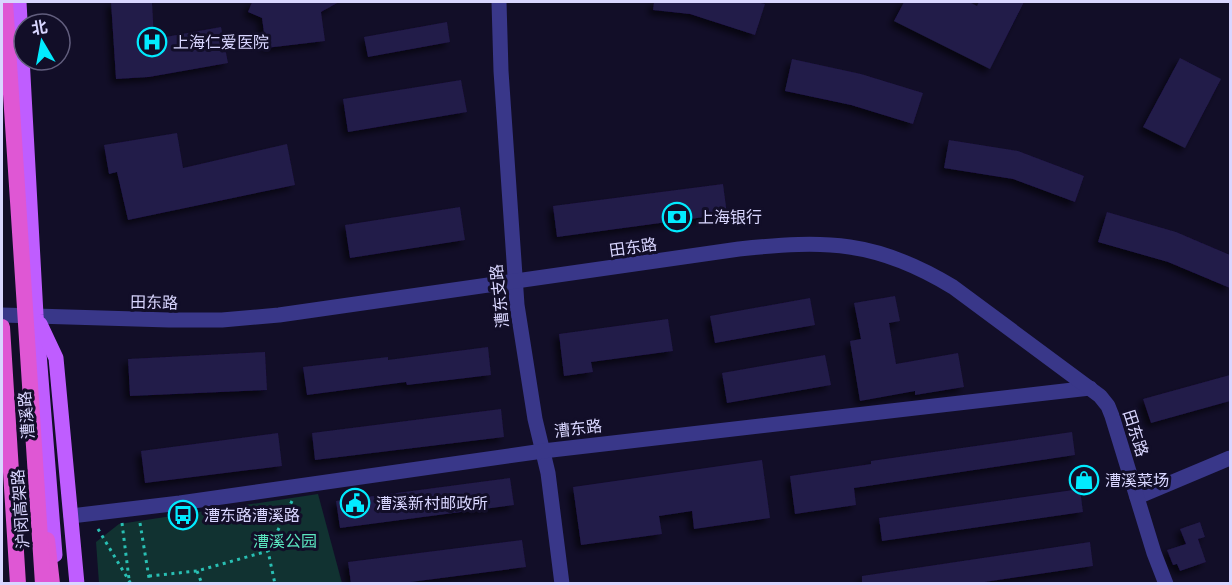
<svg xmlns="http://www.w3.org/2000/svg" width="1232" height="585" font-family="'Source Sans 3','Noto Sans SC',sans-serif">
  <defs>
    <filter id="shadow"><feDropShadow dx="-4.5" dy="4.5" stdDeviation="3" flood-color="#0009"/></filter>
  </defs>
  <rect width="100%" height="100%" fill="#120e28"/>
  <polygon fill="#113231" points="318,494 342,583 99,583 96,542 119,524"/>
  <g fill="#221a4a" filter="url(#shadow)">
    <polygon points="111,2 152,2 154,39 221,27 228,63 149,77 116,79"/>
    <polygon points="252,2 339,2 321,12 325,41 266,48 262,18 248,12"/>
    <polygon points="654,2 756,2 765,4 755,35 690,14 653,10"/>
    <polygon points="904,2 969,2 977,6 979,2 1024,2 990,69 894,21"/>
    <polygon points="447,22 450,42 368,57 364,37"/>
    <polygon points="1180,58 1221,79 1185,148 1143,127"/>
    <polygon points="792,59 861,74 923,93 913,124 851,105 785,91"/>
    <polygon points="461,80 467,112 348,132 343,99"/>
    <polygon points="177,133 183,168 287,144 295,185 128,220 117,172 109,174 104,145"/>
    <polygon points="949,140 1018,151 1084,176 1075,202 1013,179 944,168"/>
    <polygon points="723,184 727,214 557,237 553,206"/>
    <polygon points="460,207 465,240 350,258 345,225"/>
    <polygon points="1107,212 1176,232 1230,255 1230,288 1168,262 1098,242"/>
    <polygon points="895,296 900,321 889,323 896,364 958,353 964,387 915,395 915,391 860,401 850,341 861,339 854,303"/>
    <polygon points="810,298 815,325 715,343 710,316"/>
    <polygon points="668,319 673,351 591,362 593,372 564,376 559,334"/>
    <polygon points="488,347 491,375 407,385 406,382 307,395 303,367 388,357 388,360"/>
    <polygon points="265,352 267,390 130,396 128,359"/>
    <polygon points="825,355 831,385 727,403 722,373"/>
    <polygon points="1230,375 1230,401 1151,423 1143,399"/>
    <polygon points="501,409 504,437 315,460 312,433"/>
    <polygon points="1072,432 1075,455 854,488 856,505 795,514 790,476 871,464 871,461"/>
    <polygon points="278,433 282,466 145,483 141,451"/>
    <polygon points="762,460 770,518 694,529 692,511 659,516 662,534 581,545 573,487"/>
    <polygon points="510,478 514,505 340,528 336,501"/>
    <polygon points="1080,489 1083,512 882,541 879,518"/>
    <polygon points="1200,522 1205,537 1198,539 1206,562 1180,571 1177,564 1173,565 1167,550 1186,544 1180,529"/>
    <polygon points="522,540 526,567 395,584 351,584 348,562"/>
    <polygon points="1090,542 1093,566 971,584 862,584 862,576"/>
  </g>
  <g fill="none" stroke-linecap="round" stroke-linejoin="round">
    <g stroke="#29bfb3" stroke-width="3" stroke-dasharray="3 4.5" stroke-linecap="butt">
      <polyline points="122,523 129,579"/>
      <polyline points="140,523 150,584"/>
      <polyline points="98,529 131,584"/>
      <polyline points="268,551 292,501"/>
      <polyline points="197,571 202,584"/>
      <polyline points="149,576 197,571 268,551 275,584"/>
    </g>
    <g stroke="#393789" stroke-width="15">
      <polyline points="499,2 501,71 517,305 535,419 548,473 562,584"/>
      <polyline points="1137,497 1230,458"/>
      <polyline points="71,516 180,503 543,451 1090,388"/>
    </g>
    <path stroke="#393789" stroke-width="15" d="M2,315L169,320H222L279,315L739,249C826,240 876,240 953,287L1100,396L1108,406L1112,416L1154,553L1166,584"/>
    <g stroke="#bf5dff" stroke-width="15">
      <polyline points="19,2 36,315 55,555"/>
      <polyline points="40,324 56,358 77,584"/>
    </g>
    <g stroke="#df57d4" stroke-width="16">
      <polyline points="2,327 18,584"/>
      <polyline points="47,540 52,584"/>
    </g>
    <polyline stroke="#df57d4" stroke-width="16" points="5,2 43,584"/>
  </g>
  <defs>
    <g id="hospital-ring" transform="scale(1.5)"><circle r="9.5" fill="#120e28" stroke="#02ebff" stroke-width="1.5"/><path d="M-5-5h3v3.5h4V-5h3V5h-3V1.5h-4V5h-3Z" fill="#02ebff"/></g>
    <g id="bank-ring" transform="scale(1.5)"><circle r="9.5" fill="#120e28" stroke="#02ebff" stroke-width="1.5"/><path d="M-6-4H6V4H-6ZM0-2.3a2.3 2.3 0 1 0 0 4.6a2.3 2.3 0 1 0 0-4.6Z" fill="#02ebff"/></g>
    <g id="shop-ring" transform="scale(1.5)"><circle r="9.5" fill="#120e28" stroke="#02ebff" stroke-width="1.5"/><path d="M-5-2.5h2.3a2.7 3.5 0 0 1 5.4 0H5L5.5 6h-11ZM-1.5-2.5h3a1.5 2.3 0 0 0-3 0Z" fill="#02ebff"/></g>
    <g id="civic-ring" transform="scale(1.5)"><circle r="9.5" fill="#120e28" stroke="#02ebff" stroke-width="1.5"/><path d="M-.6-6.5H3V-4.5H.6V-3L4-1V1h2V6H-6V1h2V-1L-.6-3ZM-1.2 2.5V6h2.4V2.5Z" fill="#02ebff"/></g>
    <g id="bus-ring" transform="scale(1.5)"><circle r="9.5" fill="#120e28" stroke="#02ebff" stroke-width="1.5"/><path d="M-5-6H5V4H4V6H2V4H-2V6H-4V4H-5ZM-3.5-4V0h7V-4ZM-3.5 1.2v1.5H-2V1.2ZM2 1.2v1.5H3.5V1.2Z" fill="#02ebff"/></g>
  </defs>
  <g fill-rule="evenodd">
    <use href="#hospital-ring" x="152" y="42"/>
    <use href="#bank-ring" x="677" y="217"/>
    <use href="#shop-ring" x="1084" y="480"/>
    <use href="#civic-ring" x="355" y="503"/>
    <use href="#bus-ring" x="183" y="515"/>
  </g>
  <g text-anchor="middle" stroke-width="6" stroke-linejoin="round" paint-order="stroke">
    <g font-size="16" fill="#d9d6ff" stroke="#120e28" text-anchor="start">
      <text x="173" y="48">上海仁爱医院</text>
      <text x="698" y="223">上海银行</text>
      <text x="1105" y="486">漕溪菜场</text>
      <text x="376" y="509">漕溪新村邮政所</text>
      <text x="204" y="521">漕东路漕溪路</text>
    </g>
    <g font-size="16" fill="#d9d6ff" stroke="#120e28">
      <text transform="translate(633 247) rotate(-8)" y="6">田东路</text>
      <text transform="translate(499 296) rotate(-96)" y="6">漕东支路</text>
      <text transform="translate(154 302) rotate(1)" y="6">田东路</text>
      <text transform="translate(26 415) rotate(-95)" y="6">漕溪路</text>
      <text transform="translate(578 428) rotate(-7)" y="6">漕东路</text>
      <text transform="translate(1136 433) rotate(72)" y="6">田东路</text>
      <text transform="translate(20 509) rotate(-94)" y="6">沪闵高架路</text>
    </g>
    <g font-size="16" fill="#5be6c0" stroke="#120e28">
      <text x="285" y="547">漕溪公园</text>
    </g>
  </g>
  <rect width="1232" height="585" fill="none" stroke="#d9d6ff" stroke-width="6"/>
  <g transform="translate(42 42) rotate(350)"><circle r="28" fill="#120e28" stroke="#625e7e" stroke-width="1.5"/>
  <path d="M0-4.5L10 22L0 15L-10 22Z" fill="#02ebff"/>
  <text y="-9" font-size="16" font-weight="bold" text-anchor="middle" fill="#d9d6ff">北</text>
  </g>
</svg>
